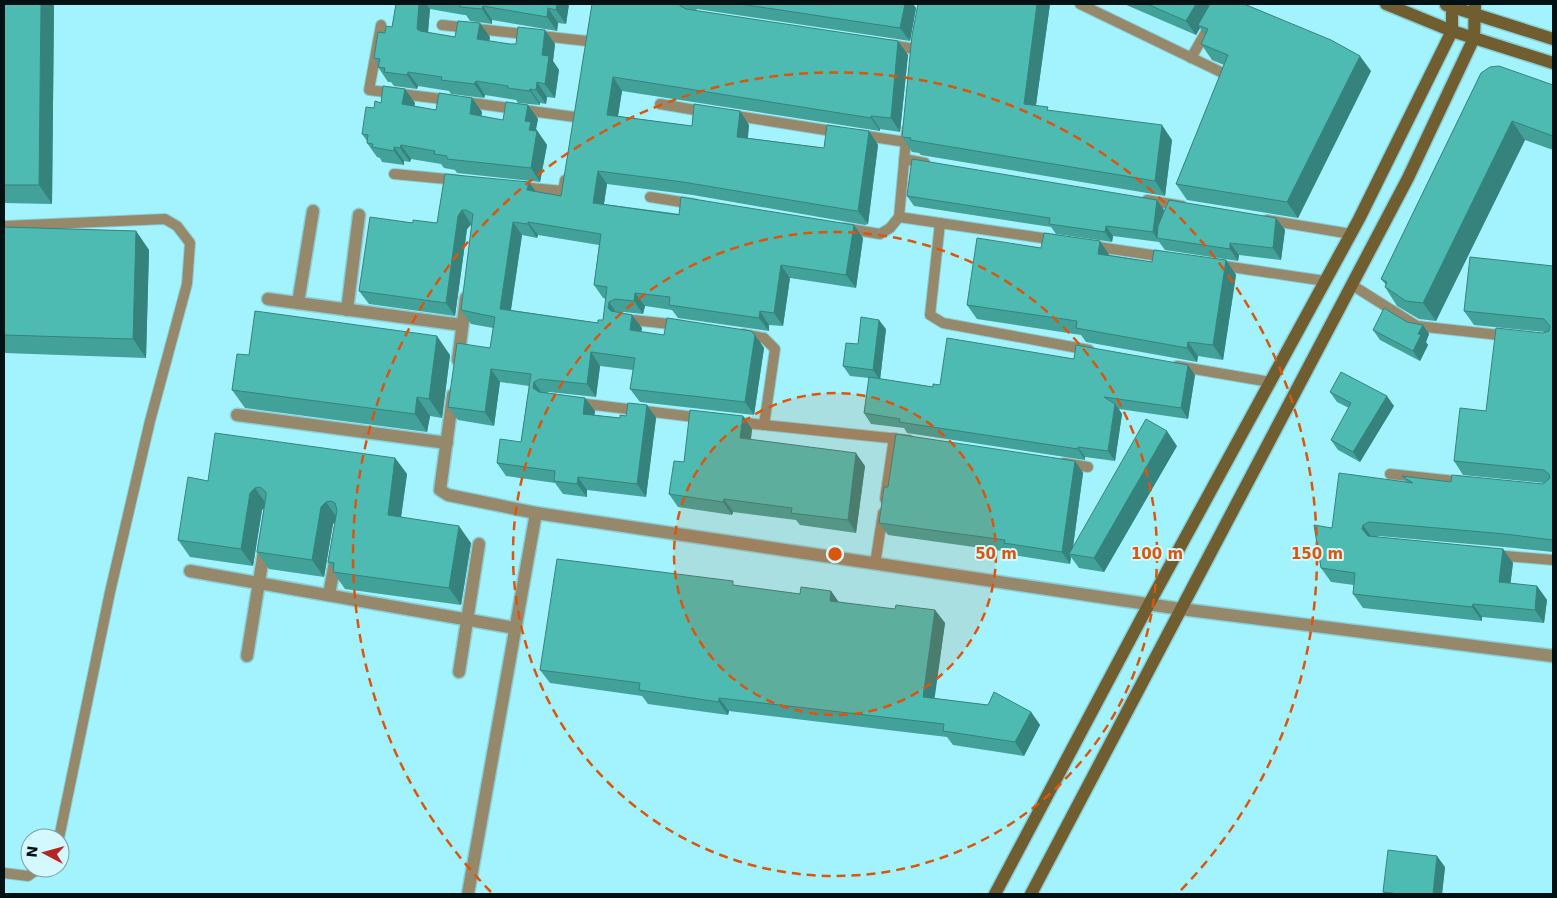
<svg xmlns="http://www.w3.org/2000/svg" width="1557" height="898" font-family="'DejaVu Sans',sans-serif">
  <rect width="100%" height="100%" fill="#a3f3ff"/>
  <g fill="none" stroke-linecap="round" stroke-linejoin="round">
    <g stroke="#89cfd9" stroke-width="12">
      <g id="lane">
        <polyline points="1080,4 1227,75 1225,80"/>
        <polyline points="381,25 369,90 450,100"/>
        <polyline points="442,25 587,41"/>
        <polyline points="891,45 915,49 917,42"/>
        <polyline points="1191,58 1222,4"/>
        <polyline points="465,102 575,117"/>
        <polyline points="660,104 707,112"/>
        <polyline points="731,115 838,132"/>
        <polyline points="860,135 906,142"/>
        <polyline points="904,159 925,163"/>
        <polyline points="394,174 457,180"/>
        <polyline points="521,187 563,191 565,180"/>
        <polyline points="650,197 694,204"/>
        <polyline points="1147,200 1182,206"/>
        <polyline points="899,217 1056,240"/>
        <polyline points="1267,220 1351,234"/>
        <polyline points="940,223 930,315 943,323 1089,350"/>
        <polyline points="4,226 165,219 177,226 190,243 187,284 150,421 110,592 59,838"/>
        <polyline points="844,228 880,234 890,228 899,217 907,129"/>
        <polyline points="1092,246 1165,257"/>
        <polyline points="1218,265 1325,281"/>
        <polyline points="1352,285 1417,326 1508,336"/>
        <polyline points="624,319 679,325"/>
        <polyline points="743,334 764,338 775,349 764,425"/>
        <polyline points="1177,366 1270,382"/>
        <polyline points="578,403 703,418"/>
        <polyline points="735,422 909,440"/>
        <polyline points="1064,463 1088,467"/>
        <polyline points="1390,474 1464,482"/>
        <polyline points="885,499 894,438"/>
        <polyline points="1494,555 1553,560"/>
        <polyline points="875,564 883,513"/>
        <polyline points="4,873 28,876 39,868"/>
      </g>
    </g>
    <g stroke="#89cfd9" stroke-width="15">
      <g id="street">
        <polyline points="268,299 462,325"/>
        <polyline points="298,303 313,211"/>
        <polyline points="347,310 359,215"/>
        <polyline points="458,360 466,298"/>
        <polyline points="453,395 440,490 448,495 536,513"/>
        <polyline points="237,415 447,443"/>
        <polyline points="190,571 515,628"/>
        <polyline points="329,595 336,556"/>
        <polyline points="247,656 265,545"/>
        <polyline points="459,672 479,544"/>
        <polyline points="468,894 536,513 1181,609 1553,656"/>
      </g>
    </g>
    <g stroke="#89cfd9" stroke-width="15">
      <g id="secondary">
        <polyline points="1386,4 1452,31 1553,63"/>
        <polyline points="1446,5 1553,39"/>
        <polyline points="995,894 1149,604 1359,219 1452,31 1452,4"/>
        <polyline points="1031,894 1408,178 1474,38 1475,4"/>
      </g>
    </g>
    <use href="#lane" stroke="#96896b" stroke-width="10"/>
    <use href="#street" stroke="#96896b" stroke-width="12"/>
    <use href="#secondary" stroke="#705e30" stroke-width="12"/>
  </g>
  <g fill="#42a199" fill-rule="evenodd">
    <polygon points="4,4 54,4 52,204 4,203"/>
    <polygon points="396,4 569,4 566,24 558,23 557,31 492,20 492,24 470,21 466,15 464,15 430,9 428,33 455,37 490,37 489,41 510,44 555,44 553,61 559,70 555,98 547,97 546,104 540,103 540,105 518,103 516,100 485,95 484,98 451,94 449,91 418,86 417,89 394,86 391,82 388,82 378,67 379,66 374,58 385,33 392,27"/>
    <path d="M592,4H913L916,8L910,41L697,9L695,11L898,41L908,55L900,132L880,129V131L622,91L618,116L692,126L740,111L749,125L748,138L824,148L869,131L878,145L868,224L865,225L693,195L607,184L604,204L863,238L856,288L790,278L783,326L769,325V331L678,318L672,310L645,306L643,314L624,312L622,313L642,328L641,332L664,335H755L764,348L754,415L640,402L630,389L633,370L600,366L596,397L549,392L547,393L585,398L595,411L594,415L620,418L626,416L647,405L656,418L646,497L587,490V497L563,494L555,483L506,476L497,463L521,442L529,386L500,382L494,426L458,420L448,407L490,348L493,328L471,324L461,310L472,224L467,229L455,316L369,304L359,291L413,223H437L445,174L536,192L561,196ZM522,235L537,238L538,235L599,245L594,285L603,298L606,299L603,320L598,323L511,310Z"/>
    <polygon points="918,4 1050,4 1036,105 1050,111 1172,140 1165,196 921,155 919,153 912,152 902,137"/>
    <polygon points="1124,4 1244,4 1371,71 1298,218 1187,200 1176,184 1224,65 1212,60 1201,44 1205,35 1200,28 1196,35"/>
    <polygon points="1481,73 1553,85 1553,150 1525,140 1436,321 1419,319 1397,306 1385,287 1386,285 1381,279"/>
    <polygon points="472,98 482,112 481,116 503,120 528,105 538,119 536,129 547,145 540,182 457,173 455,170 444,168 441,164 411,159 410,162 404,161 404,165 382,162 380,158 377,157 367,143 367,141 362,134 374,108 381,103 415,103 414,106 436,110"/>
    <polygon points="907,196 1157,200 1164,210 1163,215 1276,218 1285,230 1281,260 1239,255 1238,261 1165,250 1159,242 1113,236 1112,242 1056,234 1051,227 914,206"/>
    <polygon points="4,227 136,231 149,250 146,358 4,353"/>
    <polygon points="1041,248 1110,255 1152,262 1226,260 1236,275 1223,360 1198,356 1197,362 1086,342 1081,335 977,319 967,305"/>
    <polygon points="1553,266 1553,552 1515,548 1379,536 1377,537 1503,549 1513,563 1510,584 1537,586 1547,600 1544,623 1482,617 1482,621 1363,608 1353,594 1354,585 1331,582 1321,568 1332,528 1406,482 1402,476 1451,482 1543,484 1544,483 1463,475 1454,461 1486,411 1543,333 1545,332 1474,325 1464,311"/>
    <polygon points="1407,322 1423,325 1429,334 1426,342 1428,345 1420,361 1380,340 1373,330"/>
    <polygon points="886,329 880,379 933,387 1074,359 1195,375 1188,419 1119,409 1122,414 1115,461 1085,457 1085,460 907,433 904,428 871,424 864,413 869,378 850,376 843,366 858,344"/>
    <polygon points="249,355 450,355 442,418 430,416 427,432 245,408 232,390"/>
    <polygon points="1330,392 1394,406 1360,462 1338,450 1331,440 1349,408 1337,402"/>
    <polygon points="752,429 751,440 865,466 856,533 800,525 796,520 733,512 732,515 678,507 669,494 684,462"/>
    <polygon points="1177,446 1104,572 1079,568 1071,557 1070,564 1013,555 1010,552 888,535 879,523 888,487 1075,461 1083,473 1073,547"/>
    <polygon points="395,458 407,474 401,517 471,543 461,605 345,589 333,572 333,569 328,562 335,522 333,524 324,577 269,569 257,552 264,507 262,510 253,566 190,557 178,540 208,481"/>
    <polygon points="737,586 800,594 831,591 838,602 895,609 935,610 945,623 934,698 1031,712 1040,725 1024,756 953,745 947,737 729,711 728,715 648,704 642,696 550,683 540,670"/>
    <polygon points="1445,867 1442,894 1384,894 1383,892"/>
  </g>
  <g fill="#36837d">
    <polygon points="41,4 54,4 52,204 39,185"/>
    <polygon points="419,4 426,4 430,9 427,43 417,29"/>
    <polygon points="557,4 569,4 566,24 556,10"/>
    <polygon points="905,4 913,4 916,8 910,41 900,28"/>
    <polygon points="1037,4 1050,4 1034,119 1024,104"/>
    <polygon points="1196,4 1214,4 1198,25 1200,28 1196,35 1186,21"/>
    <polygon points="483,6 492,20 492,24 482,9"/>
    <polygon points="548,8 558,23 557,31 547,17"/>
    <polygon points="480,23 490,37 487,53 477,39"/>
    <polygon points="545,30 555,44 553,61 559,70 555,98 545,84 542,55"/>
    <polygon points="898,41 908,55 900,132 891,118"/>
    <polygon points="1360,56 1371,71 1298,218 1287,202"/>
    <polygon points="408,72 418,86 417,89 407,75"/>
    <polygon points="613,77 622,91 616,128 607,115"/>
    <polygon points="476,81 485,95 484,98 474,84"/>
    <polygon points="537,82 547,97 546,104 536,90"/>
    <polygon points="405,89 415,103 412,118 402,104"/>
    <polygon points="530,89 540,103 540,105 530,91"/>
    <polygon points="472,98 482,112 480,128 470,114"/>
    <polygon points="528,105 538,119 536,129 547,145 540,182 531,168 529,130 525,121"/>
    <polygon points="740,111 749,125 746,150 737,137"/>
    <polygon points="871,116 880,129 880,131 871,118"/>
    <polygon points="1512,121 1525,140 1436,321 1423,303"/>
    <polygon points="1162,125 1172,140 1165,196 1155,181"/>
    <polygon points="869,131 878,145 868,224 858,211"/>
    <polygon points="401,145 411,159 410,162 400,148"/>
    <polygon points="394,147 404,161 404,165 394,151"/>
    <polygon points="598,171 607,184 602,216 593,203"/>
    <polygon points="529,182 538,195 527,190"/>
    <polygon points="1157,200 1164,210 1160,238 1157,238 1153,232"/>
    <polygon points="462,210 471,224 467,229 455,316 446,303 458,216"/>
    <polygon points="1276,218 1285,230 1281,260 1273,248"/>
    <polygon points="513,222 522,235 509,322 500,309"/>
    <polygon points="528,222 538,235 537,238 528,224"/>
    <polygon points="854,225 863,238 856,288 846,275"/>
    <polygon points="1106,226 1113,236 1112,242 1105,232"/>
    <polygon points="136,231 149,250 146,358 133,339"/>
    <polygon points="1100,241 1110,256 1098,254"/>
    <polygon points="1230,243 1239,255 1238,261 1230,249"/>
    <polygon points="1226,260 1236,275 1223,360 1213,345"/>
    <polygon points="781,265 790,278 783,326 774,313"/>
    <polygon points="635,293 645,306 643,314 634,301"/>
    <polygon points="609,302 618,315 618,321 608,308"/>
    <polygon points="760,311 769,325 769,331 759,318"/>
    <polygon points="632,315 642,328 639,343 630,330"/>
    <polygon points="879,320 886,329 880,380 873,370"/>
    <polygon points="1423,325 1429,334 1426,342 1428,345 1420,361 1413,351 1418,334"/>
    <polygon points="755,335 764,348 754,415 745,402"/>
    <polygon points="437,336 450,355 442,418 429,399"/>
    <polygon points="1188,342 1198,356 1197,362 1187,348"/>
    <polygon points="591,352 600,366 596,397 587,384"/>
    <polygon points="1188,365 1195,375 1188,419 1181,408"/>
    <polygon points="491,369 500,382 494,426 485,412"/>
    <polygon points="534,382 543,395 533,388"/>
    <polygon points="1387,396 1394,406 1360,462 1353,452"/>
    <polygon points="417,397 430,416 427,432 415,414"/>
    <polygon points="585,398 595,411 593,428 583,414"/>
    <polygon points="1115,404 1122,414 1115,461 1108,451"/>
    <polygon points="647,405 656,418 646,497 637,484"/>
    <polygon points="743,416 752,429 749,451 740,438"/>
    <polygon points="1167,431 1177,446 1104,572 1094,558"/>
    <polygon points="1078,447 1085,457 1085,460 1078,449"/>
    <polygon points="856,453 865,466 856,533 848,520"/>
    <polygon points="395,458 407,474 399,532 388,515"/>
    <polygon points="1075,461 1083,473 1072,554 1069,554 1071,557 1070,564 1062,552"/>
    <polygon points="578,477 587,490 587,497 577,484"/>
    <polygon points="255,488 267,505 262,510 253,566 241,549 250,493"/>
    <polygon points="724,499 733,512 732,515 723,502"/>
    <polygon points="326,502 338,519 333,524 324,577 312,560 321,507"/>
    <polygon points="1363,525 1373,539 1371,543 1362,529"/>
    <polygon points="459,526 471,543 461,605 449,588"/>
    <polygon points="1503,549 1513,563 1509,596 1499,582"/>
    <polygon points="1537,586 1547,600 1544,623 1535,610"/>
    <polygon points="831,591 841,605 830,601"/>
    <polygon points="1473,604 1482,617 1482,621 1472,607"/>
    <polygon points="935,610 945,623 933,710 923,697"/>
    <polygon points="719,698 729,711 728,715 719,702"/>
    <polygon points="1031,712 1040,725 1024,756 1015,742"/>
    <polygon points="1437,856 1445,867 1442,894 1433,894"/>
  </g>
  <g fill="#4dbbb2" stroke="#36837d" fill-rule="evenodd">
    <polygon points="4,4 41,4 39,185 4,185"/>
    <polygon points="396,4 419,4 417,29 420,31 455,37 458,21 480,23 477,39 510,44 516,44 518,27 545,30 542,55 549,56 545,84 537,82 536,90 530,89 530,91 508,88 508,86 476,81 474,84 441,80 442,77 408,72 407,75 384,72 385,68 378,67 380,59 374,58 378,32 385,33 386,26 392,27"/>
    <polygon points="460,4 557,4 556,10 548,8 547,17 483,6 482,9 460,7"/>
    <path d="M592,4H680V6L686,9L898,41L891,118L871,116V118L613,77L607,115L692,126L694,104L740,111L737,137L824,148L827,125L869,131L858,211H856L683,182L598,171L593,203L679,215L681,197L854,225L846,275L781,265L774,313L760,311L759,318L669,305L670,297L635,293L634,301L615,299L609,302L608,308L611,311L632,315L630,330L664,335L667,318L751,331L755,335L745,402L630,389L635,358L591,352L587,384L540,379L534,382L533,388L539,392L585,398L583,414L620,418V415L626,416L628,403L647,405L637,484L578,477L577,484L554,481L555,471L497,463L500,439L521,442L531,374L491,369L485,412L448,407L457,343L490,348L495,317L461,310L473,214L466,210H462L458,216L446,303L359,291L370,217L413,223V220L437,223L445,174L529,182L527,190L561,196ZM513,222L528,224V222L601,234L594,285L607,287L603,320H598V323L500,309Z"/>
    <polygon points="740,4 905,4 900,28"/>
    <polygon points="918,4 1037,4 1024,104 1048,107 1047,110 1162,125 1155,181 910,140 911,138 902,137 912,35"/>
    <polygon points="1147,4 1196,4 1186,21"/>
    <polygon points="1210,4 1244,4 1331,40 1360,56 1287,202 1176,184 1228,55 1201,44 1208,29 1198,25"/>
    <polygon points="1499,66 1553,85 1553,136 1512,121 1423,303 1406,301 1385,287 1387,282 1381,279 1481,73 1490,67"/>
    <polygon points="383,86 405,89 402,104 436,110 439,93 472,98 470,114 503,120 506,102 528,105 525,121 531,122 529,130 537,131 531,168 447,159 447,156 434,154 435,151 401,145 400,148 394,147 394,151 372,147 373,144 367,143 368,135 362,134 366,107 374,108 375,101 381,103"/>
    <polygon points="912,159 1157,200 1153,232 1106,226 1105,232 1049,224 1050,218 907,196"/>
    <polygon points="1169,200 1276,218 1273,248 1230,243 1230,249 1157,238 1158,226"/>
    <polygon points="4,227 136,231 133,339 4,335"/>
    <polygon points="1044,233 1100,241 1098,254 1152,262 1154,250 1226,260 1213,345 1188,342 1187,348 1076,328 1077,321 967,305 977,238 1041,248"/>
    <polygon points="1470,257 1553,266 1553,540 1505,534 1369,522 1363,525 1362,529 1368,536 1503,549 1499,582 1537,586 1535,610 1473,604 1472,607 1353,594 1355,573 1321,568 1314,525 1332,528 1339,473 1413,483 1402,476 1451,482 1452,475 1543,484 1550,478 1549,474 1544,470 1454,461 1460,408 1486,411 1496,328 1543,333 1549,331 1550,326 1544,319 1464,311"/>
    <polygon points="1384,308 1407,322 1423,325 1418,334 1421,335 1413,351 1373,330"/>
    <polygon points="255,311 437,336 429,399 417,397 415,414 232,390 237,354 249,355"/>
    <polygon points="861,317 879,320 873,370 843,366 846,343 858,344"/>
    <polygon points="947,338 1074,359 1076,345 1188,365 1181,408 1104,397 1115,404 1108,451 1078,447 1078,449 899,422 900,419 864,413 869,377 933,387 933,384 940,385"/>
    <polygon points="1341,372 1387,396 1353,452 1331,440 1351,403 1330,392"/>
    <polygon points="690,410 743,416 740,438 856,453 848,520 791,513 792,508 724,499 723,502 669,494 674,461 684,462"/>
    <polygon points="1146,419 1167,431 1094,558 1069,554"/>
    <polygon points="215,433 395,458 388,515 459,526 449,588 333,572 334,563 328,562 337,510 335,503 331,501 326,502 321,507 312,560 257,552 266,496 266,492 260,487 255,488 250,493 241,549 178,540 188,477 208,481"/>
    <polygon points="896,434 1075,461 1062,552 1004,543 1005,540 879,523 884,487 888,487"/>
    <polygon points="557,559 733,581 733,585 800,594 801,587 831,591 830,601 895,609 896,605 935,610 923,697 988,705 994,692 1031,712 1015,742 943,731 944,724 719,698 719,702 639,690 640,683 540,670"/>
    <polygon points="1388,850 1437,856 1433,894 1399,894 1383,892"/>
  </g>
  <circle cx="835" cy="554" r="161" fill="#dc550c" fill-opacity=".12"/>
  <g fill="none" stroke="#dc550c" stroke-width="2.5" stroke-dasharray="9 6">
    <circle cx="835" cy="554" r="161"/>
    <circle cx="835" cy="554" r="322"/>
    <path d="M491 892A482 482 0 1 1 1179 892"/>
  </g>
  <circle cx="835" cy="554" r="8" fill="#dc550c" stroke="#d3f9fe" stroke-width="2.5"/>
  <g font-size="15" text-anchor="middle" font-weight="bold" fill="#dc550c" stroke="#d3f9fe" stroke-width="4" stroke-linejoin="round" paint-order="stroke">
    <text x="996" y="559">50 m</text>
    <text x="1157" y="559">100 m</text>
    <text x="1317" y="559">150 m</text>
  </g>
  <rect width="1557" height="898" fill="none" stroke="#001114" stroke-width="10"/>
  <g transform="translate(45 853) rotate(276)"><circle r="24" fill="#d3f9fe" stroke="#7f9ca0"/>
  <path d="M0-4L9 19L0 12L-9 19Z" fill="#b52523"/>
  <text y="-8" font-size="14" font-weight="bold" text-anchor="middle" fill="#001114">N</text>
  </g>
</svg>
